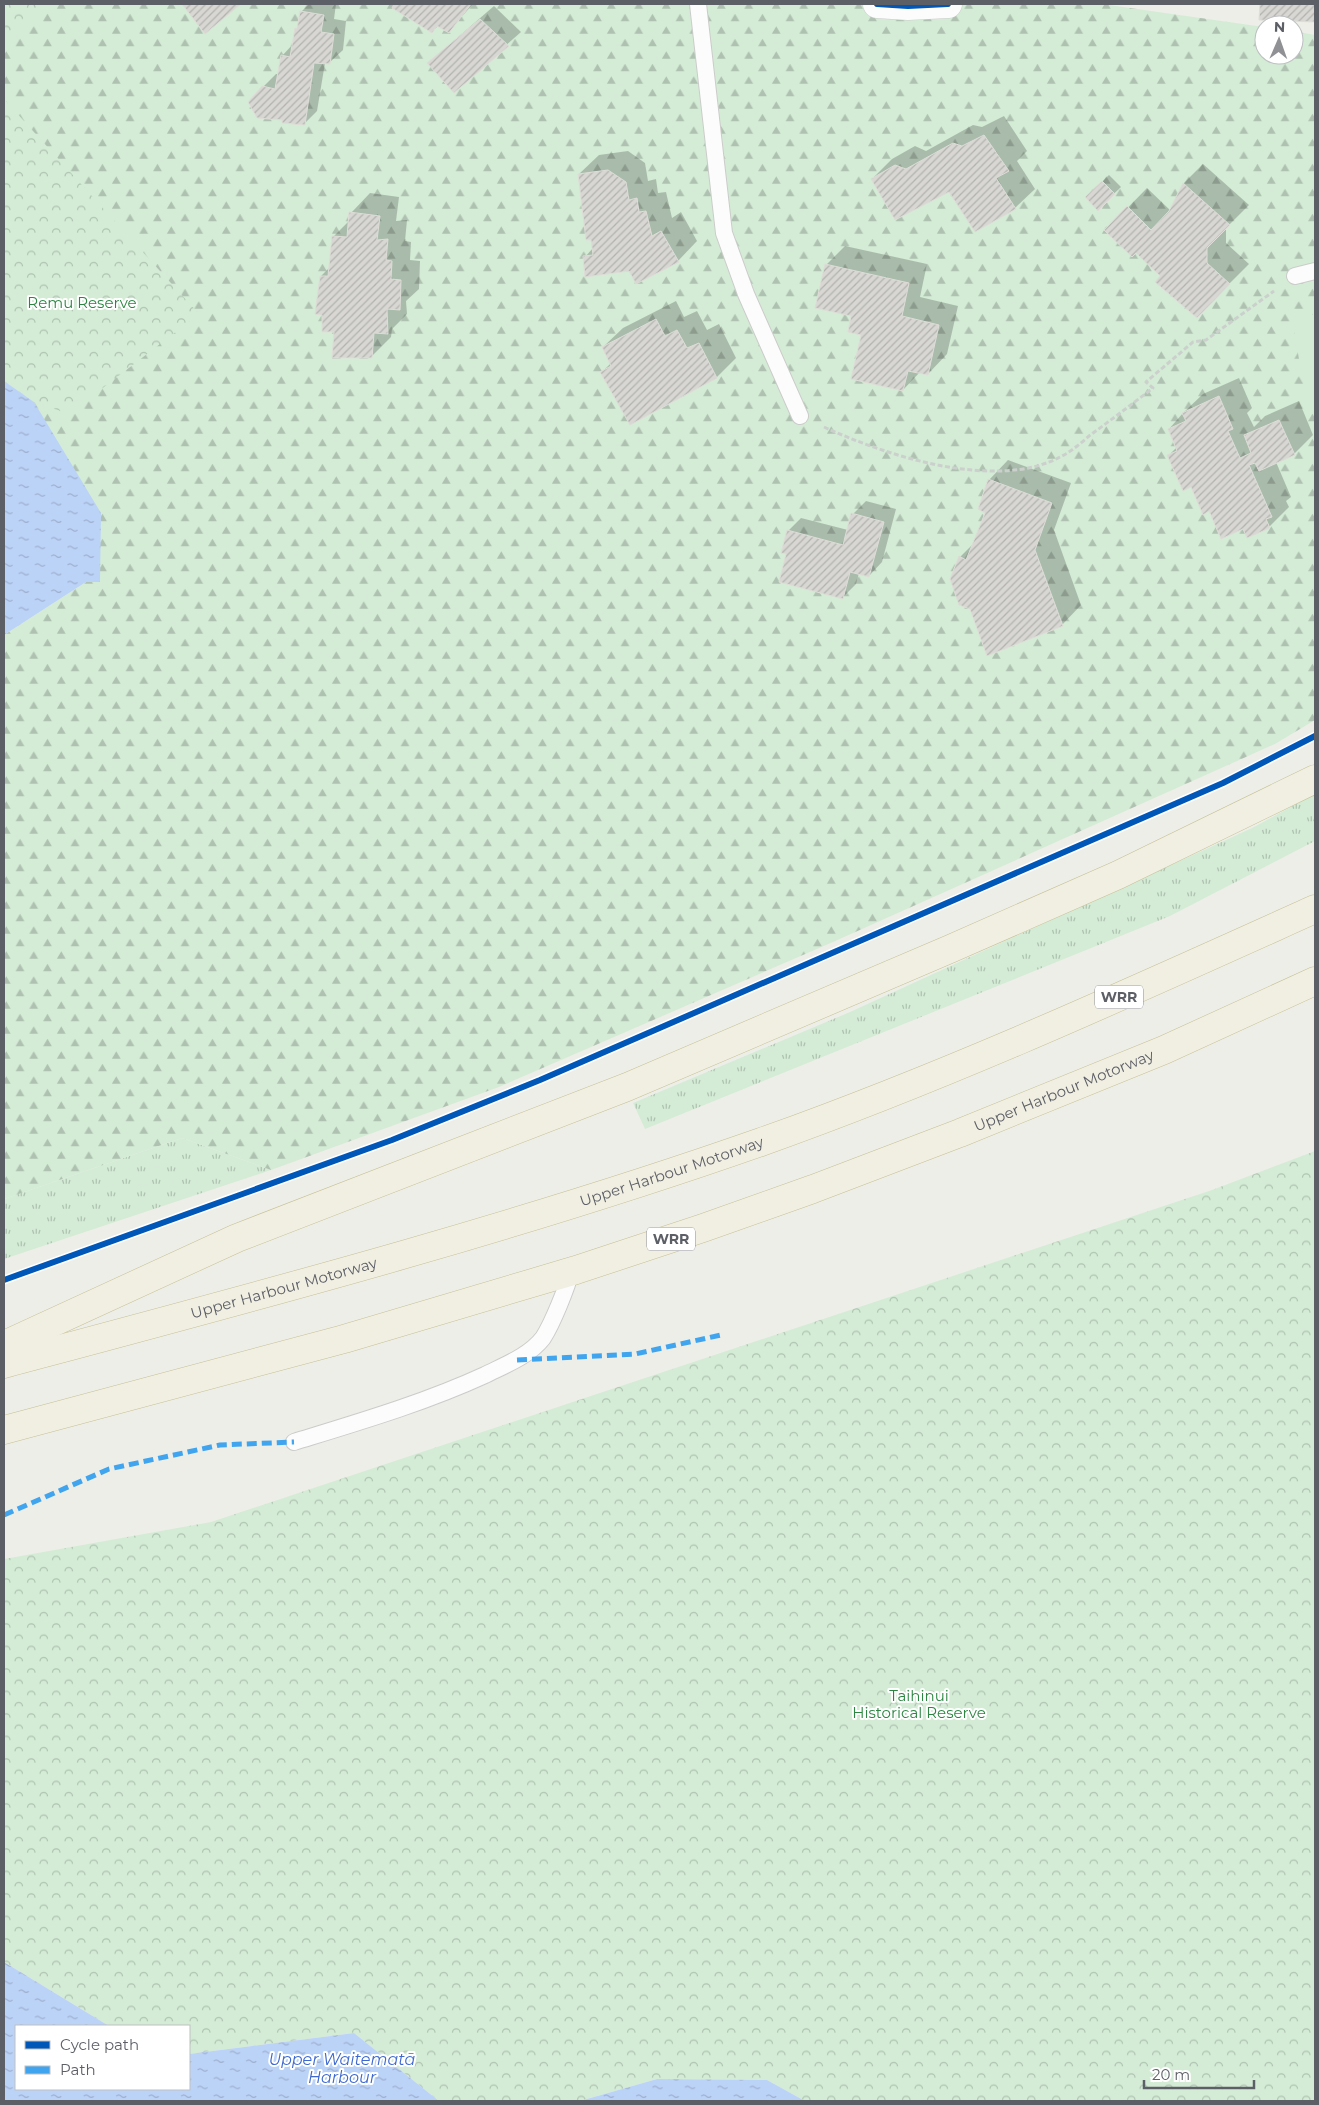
<svg xmlns="http://www.w3.org/2000/svg" width="1319" height="2105" font-family="Montserrat,sans-serif">
  <defs>
    <pattern id="grass-tufts" width="24" height="20" patternUnits="userSpaceOnUse" patternTransform="scale(1.25)"><rect width="24" height="20" fill="#d4ecd6"/><path d="M3 7l-1-3M5 7V3M7 7l1-3M15 17l-1-3M17 17v-4M19 17l1-3" fill="none" stroke="#afc2b1"/></pattern>
    <pattern id="forest-firs" width="22" height="20" patternUnits="userSpaceOnUse" patternTransform="scale(1.25)"><rect width="22" height="20" fill="#d4ecd6"/><path d="M5 1l3.5 6h-7zM16 11l3.5 6h-7z" fill="#afc2b1"/></pattern>
    <pattern id="park-crowns" width="20" height="18" patternUnits="userSpaceOnUse" patternTransform="scale(1.25)"><rect width="20" height="18" fill="#d4ecd6"/><path d="M2 6a3 3 0 1 1 6 0M12 15a3 3 0 1 1 6 0" fill="none" stroke="#afc2b1"/></pattern>
    <pattern id="water-ripples" width="26" height="14" patternUnits="userSpaceOnUse" patternTransform="scale(1.25)"><rect width="26" height="14" fill="#bcd3f8"/><path d="M2 4q2-2 4 0t4 0M15 11q2-2 4 0t4 0" fill="none" stroke="#9caecd"/></pattern>
    <pattern id="building-hatch" width="6" height="6" patternUnits="userSpaceOnUse" patternTransform="scale(1.25)"><rect width="6" height="6" fill="#d8d7d3"/><path d="M-1 1l2-2M0 6l6-6M5 7l2-2" fill="none" stroke="#b2b2af"/></pattern>
  </defs>
  <rect width="100%" height="100%" fill="#eeeee8"/>
  <g fill="url(#grass-tufts)">
    <polygon points="1315,794 1315,841 1170,916 645,1129 633,1103 850,1012 1252,828"/>
    <polygon points="182,1138 271,1170 4,1259 4,1199"/>
  </g>
  <polygon fill="url(#forest-firs)" points="4,4 1102,4 1264,27 1264,55 1294,55 1294,31 1315,35 1315,720 1275,744 833,942 499,1087 271,1170 182,1138 4,1199 4,635 86,582 34,402 4,381"/>
  <g fill="url(#park-crowns)">
    <polygon points="4,4 49,4 4,41"/>
    <polygon points="4,99 199,314 69,414 34,402 4,381"/>
    <polygon points="1315,1151 1315,2101 805,2101 767,2080 657,2079 580,2101 439,2101 354,2033 189,2054 189,2026 109,2026 4,1962 4,1559 211,1522 1212,1190"/>
  </g>
  <polygon fill="#d4ecd6" points="1315,314 1315,411 1308,412 1292,318"/>
  <g fill="url(#water-ripples)">
    <polygon points="4,381 34,402 101,513 100,582 86,582 4,635"/>
    <polygon points="4,1962 109,2026 16,2026 16,2089 189,2089 189,2054 354,2033 439,2101 4,2101"/>
    <polygon points="657,2079 767,2080 805,2101 580,2101"/>
  </g>
  <g fill="#0003">
    <polygon points="184,4 239,4 206,32"/>
    <polygon points="309,4 336,4 334,19 346,21 343,50 329,63 325,63 317,111 304,124 263,87 276,74 279,74 282,56 293,44 301,12"/>
    <polygon points="396,4 473,4 449,31 439,25 432,32 393,7"/>
    <polygon points="1261,4 1315,4 1315,21 1260,19"/>
    <polygon points="494,6 521,32 454,91 428,63"/>
    <polygon points="1004,116 1027,151 1017,161 1035,189 1015,208 950,190 872,179 892,159 915,146 926,151 973,125 982,127"/>
    <polygon points="628,151 645,163 648,181 656,179 658,193 666,192 672,218 681,212 697,241 678,261 585,257 593,248 579,174 599,155"/>
    <polygon points="1203,164 1249,205 1226,228 1226,243 1249,264 1196,317 1162,276 1136,251 1106,230 1147,188 1171,211 1184,183"/>
    <polygon points="1109,175 1121,187 1098,209 1086,197"/>
    <polygon points="370,193 399,197 396,221 407,220 405,241 411,242 410,260 420,261 419,289 406,301 407,314 392,329 391,337 371,357 336,331 321,276 330,267 334,236 350,220 351,213"/>
    <polygon points="845,246 927,264 920,297 958,306 947,354 928,374 920,372 903,390 863,334 826,265"/>
    <polygon points="676,301 684,317 697,311 707,330 719,324 736,358 717,377 601,373 611,363 603,347 623,328"/>
    <polygon points="1239,378 1252,408 1247,413 1254,427 1265,416 1299,401 1313,435 1294,454 1276,462 1291,497 1286,501 1289,507 1269,527 1244,528 1210,509 1169,455 1177,447 1169,429 1183,413 1203,394"/>
    <polygon points="1008,460 1071,483 1054,530 1081,605 1062,625 960,557 974,543 987,512 989,480"/>
    <polygon points="866,501 896,509 882,562 869,576 859,573 856,584 843,597 788,553 788,531 801,518 848,530 853,514"/>
  </g>
  <g fill="url(#building-hatch)" stroke="#deddd7">
    <polygon points="182,4 241,4 205,34"/>
    <polygon points="394,4 471,4 449,33 437,26 432,33 392,8"/>
    <polygon points="1260,4 1315,4 1315,22 1259,20"/>
    <polygon points="300,11 324,15 321,32 334,34 330,64 314,63 305,125 282,123 282,120 257,118 248,102 262,86 275,89 281,55 290,57 295,28 297,29"/>
    <polygon points="480,19 509,46 454,93 427,63"/>
    <polygon points="984,135 1009,171 996,178 1016,209 975,232 949,192 895,220 871,179 895,165 906,169 953,143 962,146"/>
    <polygon points="608,170 626,182 629,200 637,198 639,212 646,211 652,236 661,231 679,262 636,284 629,271 585,277 583,256 593,255 591,240 586,240 578,174"/>
    <polygon points="1102,181 1115,194 1098,211 1085,197"/>
    <polygon points="1183,183 1230,225 1207,248 1207,263 1230,284 1197,318 1155,282 1160,276 1136,253 1132,257 1104,230 1127,206 1151,230 1169,211"/>
    <polygon points="349,212 380,216 377,240 388,239 386,260 392,261 391,279 401,280 400,310 387,309 388,334 374,333 372,358 332,358 334,332 322,332 322,315 315,314 320,276 328,276 332,236 347,237"/>
    <polygon points="825,264 909,283 902,316 939,325 928,375 908,371 903,391 851,379 861,335 848,332 851,316 815,308"/>
    <polygon points="656,319 665,336 677,330 687,348 699,343 717,378 630,425 600,372 611,366 602,347"/>
    <polygon points="1219,396 1233,429 1228,431 1240,458 1251,453 1244,435 1279,420 1295,455 1259,471 1255,463 1249,465 1272,517 1266,519 1270,528 1247,538 1243,529 1221,539 1209,511 1203,515 1191,487 1183,491 1167,455 1177,451 1168,429 1186,421 1182,413"/>
    <polygon points="988,479 1052,503 1035,550 1063,626 987,656 970,609 959,605 950,579 959,556 966,560 985,513 978,509"/>
    <polygon points="851,513 884,522 869,577 850,572 843,599 779,582 786,554 781,553 787,530 843,545"/>
  </g>
  <g fill="none" stroke-linecap="round" stroke-linejoin="round">
    <g stroke="#cbccca" stroke-width="18">
      <g id="service">
        <polyline points="698,4 724,233 746,294 800,416"/>
        <polyline points="1295,276 1315,271"/>
        <path d="M294,1442C359,1422 424,1403 485,1375C505,1365 529,1356 543,1338C552,1324 567,1288 571,1271"/>
      </g>
    </g>
    <g stroke="#cbccca" stroke-width="29">
      <polyline id="minor" points="877,4 908,6 948,4"/>
    </g>
    <g stroke="#c6c194" stroke-width="29">
      <g id="motorway">
        <polyline points="4,1345 237,1238 627,1087 950,949 1118,875 1315,779"/>
        <path id="s1" d="M4,1364C258,1296 513,1229 761,1142C950,1075 1133,991 1315,909"/>
        <path id="s2" d="M4,1430L344,1339L576,1270L703,1228L813,1189L960,1133L1164,1050L1315,981"/>
      </g>
    </g>
    <path stroke="#cbd0cd" stroke-width="3" stroke-dasharray="5 2.5" stroke-linecap="butt" d="M824,427C887,456 997,492 1062,456C1072,451 1081,443 1089,436C1111,420 1132,404 1153,388L1146,382L1193,342L1206,340L1274,291"/>
    <use href="#service" stroke="#fcfcfc" stroke-width="16"/>
    <use href="#minor" stroke="#fcfcfc" stroke-width="28"/>
    <use href="#motorway" stroke="#f0efe2" stroke-width="28"/>
    <g stroke="#40a5ee" stroke-width="5" stroke-dasharray="10 5" stroke-linecap="butt">
      <polyline points="517,1360 635,1354 721,1335"/>
      <polyline points="4,1515 109,1469 220,1445 294,1442"/>
    </g>
    <g stroke="#fff" stroke-width="9">
      <g id="cycleway">
        <polyline points="877,4 908,6 948,4"/>
        <polyline points="4,1280 392,1140 540,1080 1223,783 1315,736"/>
      </g>
    </g>
    <use href="#cycleway" stroke="#0057b8" stroke-width="6"/>
  </g>
  <g text-anchor="middle" stroke-width="4" stroke-linejoin="round" paint-order="stroke">
    <g fill="#fff" stroke="#8e8f95" stroke-width="1">
      <rect x="1095" y="985.5" width="48" height="23" rx="4"/>
      <rect x="647" y="1227.5" width="48" height="23" rx="4"/>
    </g>
    <g font-size="14" font-weight="bold" fill="#5d5f67">
      <text x="1119" y="1002">WRR</text>
      <text x="671" y="1244">WRR</text>
    </g>
    <g font-size="15" fill="#2c8642" stroke="#fff">
      <text x="82" y="308">Remu Reserve</text>
      <text x="919" y="1701">Taihinui<tspan x="919" dy="17">Historical Reserve</tspan></text>
    </g>
    <g font-size="15" fill="#5d5f67" stroke="#fff">
      <text dy="5" stroke="none"><textPath href="#s2" startOffset="1114">Upper Harbour Motorway</textPath></text>
      <text dy="5" stroke="none"><textPath href="#s1" startOffset="695">Upper Harbour Motorway</textPath></text>
      <text dy="5" stroke="none"><textPath href="#s1" startOffset="290">Upper Harbour Motorway</textPath></text>
    </g>
    <g font-size="16" font-style="italic" fill="#3c68cf" stroke="#fff">
      <text x="342" y="2065">Upper Waitematā<tspan x="342" dy="18">Harbour</tspan></text>
    </g>
  </g>
  <rect width="1319" height="2105" fill="none" stroke="#5d5f67" stroke-width="10"/>
  <rect x="15" y="2025" width="175" height="65" fill="#ffffff" stroke="#bebfc2"/>
  <rect x="25" y="2041" width="25" height="8" fill="#0057b8" stroke="#bebfc2"/>
  <text x="60" y="2050" font-size="15" fill="#5d5f67">Cycle path</text>
  <rect x="25" y="2066" width="25" height="8" fill="#40a5ee" stroke="#bebfc2"/>
  <text x="60" y="2075" font-size="15" fill="#5d5f67">Path</text>
  <g transform="translate(1279 40) rotate(2)"><circle r="24" fill="#ffffff" stroke="#bebfc2"/>
  <path d="M0-4L9 19L0 12L-9 19Z" fill="#909194"/>
  <text y="-8" font-size="14" font-weight="bold" text-anchor="middle" fill="#5d5f67">N</text>
  </g>
  <path d="M1144 2080v8h110v-8" fill="none" stroke="#5d5f67" stroke-width="2.5"/>
  <text x="1152" y="2080" font-size="15" fill="#5d5f67" stroke="#ffffff" stroke-width="4" paint-order="stroke">20 m</text>
</svg>
